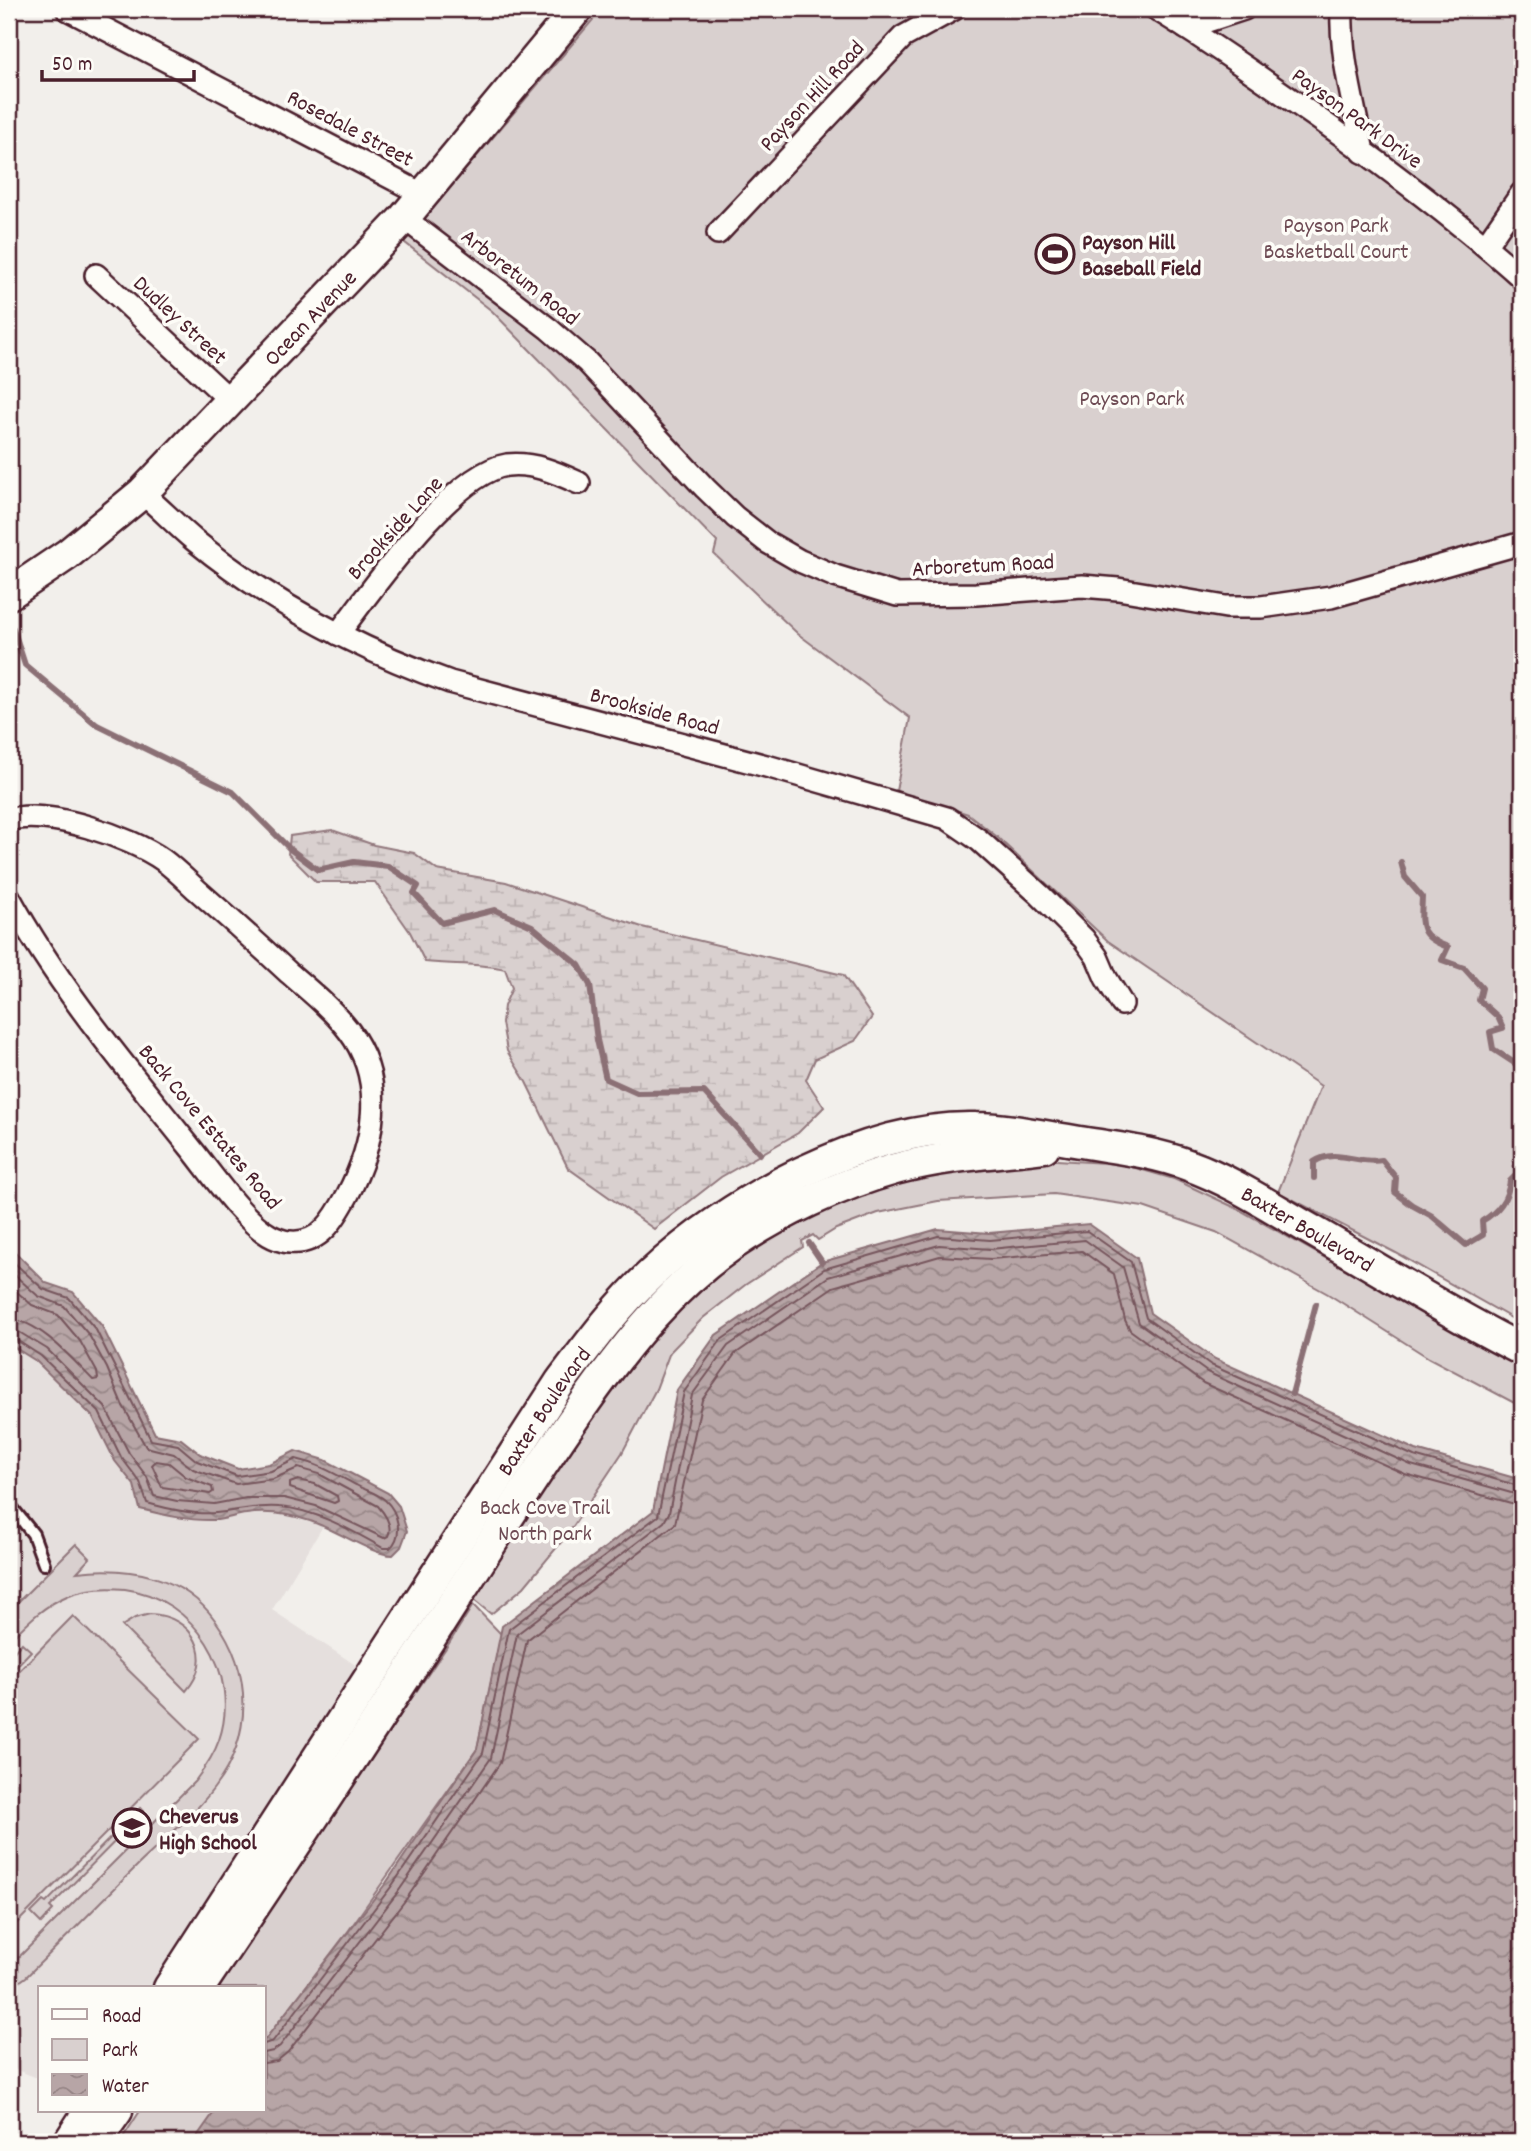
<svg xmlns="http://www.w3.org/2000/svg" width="1531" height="2151" font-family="Dekko,sans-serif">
  <defs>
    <pattern id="wetland-marsh" width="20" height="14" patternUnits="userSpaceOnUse" patternTransform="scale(1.75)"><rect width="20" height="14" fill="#d9d0cf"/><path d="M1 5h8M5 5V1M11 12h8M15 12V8" fill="none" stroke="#bcb2b2"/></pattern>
    <pattern id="water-waves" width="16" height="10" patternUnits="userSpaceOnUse" patternTransform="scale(1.75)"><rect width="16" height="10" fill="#b7a5a6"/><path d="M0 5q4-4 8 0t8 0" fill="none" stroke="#978687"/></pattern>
  </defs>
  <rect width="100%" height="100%" fill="#f2efeb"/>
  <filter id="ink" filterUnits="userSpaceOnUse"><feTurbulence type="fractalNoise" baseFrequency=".0143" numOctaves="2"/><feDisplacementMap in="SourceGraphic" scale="14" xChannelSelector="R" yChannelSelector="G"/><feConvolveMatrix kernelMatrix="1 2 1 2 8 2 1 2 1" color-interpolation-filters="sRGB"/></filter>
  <g filter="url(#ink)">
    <polygon fill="#e5dfdd" points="9,1344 36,1361 93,1417 115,1461 134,1485 215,1520 247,1514 281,1514 323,1526 272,1610 360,1668 152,1988 40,1988 40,2079 9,2067"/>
    <path fill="url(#wetland-marsh)" stroke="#92787d" stroke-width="2" d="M332,830L374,845L414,853L437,870L506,882L642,927L843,975L872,1017L855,1041L815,1059L806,1080L824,1107L798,1133L721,1177L654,1229L568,1168L526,1082L507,1051L502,1023L504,1006L512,988L505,969C479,963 452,965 425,962L410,932L375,882H316L288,854L290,836Z"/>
    <g fill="#d9d0cf" stroke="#92787d" stroke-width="2">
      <polygon points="602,9 1522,9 1522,1324 1396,1253 1278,1192 1321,1086 1108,941 996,836 968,814 896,791 910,718 798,634 714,554 717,542 492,311 404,242"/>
      <polygon points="1007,1157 1122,1164 1174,1179 1238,1209 1522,1368 1522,1407 1429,1358 1328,1294 1216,1232 1143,1207 1054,1194 938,1201 878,1213 836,1229 818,1240 813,1235 802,1241 803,1247 745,1285 703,1318 670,1352 656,1389 622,1453 568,1534 524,1587 491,1614 464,1592 616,1366 727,1252 897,1171"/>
      <path d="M76,1544L90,1558L77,1572C128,1566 183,1575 215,1620C253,1672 253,1737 214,1788C193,1816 164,1840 139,1864C101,1902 64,1940 26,1977L9,1989V1967L195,1781C205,1768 214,1755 219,1740C242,1673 194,1598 125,1589C105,1587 85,1588 67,1596C43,1606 27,1623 9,1641V1611Z"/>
      <polygon points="473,1605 501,1634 477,1749 349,1930 264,2041 264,1988 219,1988 302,1859 448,1645"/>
      <path d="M150,1614C193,1616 216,1657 186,1691L122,1626L135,1618Z"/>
      <polygon points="73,1616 199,1739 9,1931 9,1681"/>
      <polygon points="22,1643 31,1651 10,1673 9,1657"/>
      <polygon points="140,1808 144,1812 50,1907 53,1910 41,1923 31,1913 43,1901 46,1903"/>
      <polygon points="140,2111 216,2111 194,2142 120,2142"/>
    </g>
    <g fill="url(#water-waves)" stroke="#8b6f75" stroke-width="2">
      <polygon points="1089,1224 1137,1258 1150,1313 1215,1359 1416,1450 1522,1480 1522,2142 193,2142 215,2111 264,2111 264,2041 386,1883 477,1749 502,1626 653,1511 677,1390 716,1335 822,1262 938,1229 989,1233"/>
      <path d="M9,1246L46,1283L73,1292L102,1326L155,1434L181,1439L200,1454L238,1469L269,1464L295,1451L325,1460L388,1493L399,1506L407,1531L401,1547L393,1555C372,1555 333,1528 310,1521C289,1514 267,1511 246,1514C235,1515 225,1520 214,1520C189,1521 164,1515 140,1509L134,1485L115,1461L93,1417L36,1361L9,1344Z"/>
    </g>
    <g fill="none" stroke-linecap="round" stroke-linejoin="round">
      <g stroke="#76555c" stroke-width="2">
        <path d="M9,1258L43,1289L69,1298L96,1330L151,1440L178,1445L197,1461L237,1476L271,1471L296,1459C319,1464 335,1474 356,1485C365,1490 377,1493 385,1500C398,1512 404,1535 390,1548H383C353,1531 315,1509 279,1507C256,1505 238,1511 216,1513C193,1515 168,1509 147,1503L140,1482L121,1457L99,1412L41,1356L15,1339L9,1338"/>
        <path d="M9,1270L38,1296L64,1306L89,1335L107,1368L122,1404L146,1447L174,1454L193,1469L236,1484L273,1479L298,1468L319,1474L378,1506C385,1514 393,1526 388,1536L384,1538L316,1506L284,1498H246L214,1504L177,1501L154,1496L147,1477L129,1453L105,1407L47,1349L19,1332L9,1329"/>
        <path d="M9,1285L32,1305L58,1315L80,1341L97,1372L98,1379L93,1380C73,1360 39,1320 9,1319"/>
        <polygon points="156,1461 169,1463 186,1477 212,1487 213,1492 210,1494 162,1487 152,1465"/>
        <polygon points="298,1480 315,1484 337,1496 338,1501 334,1503 290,1488 290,1483"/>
        <polyline points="264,2044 273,2041 391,1887 483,1753 509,1629 658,1516 684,1392 721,1340 824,1269 938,1236 990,1240 1087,1231 1131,1262 1146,1318 1211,1365 1414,1456 1522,1487"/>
        <polyline points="264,2053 273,2051 280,2046 398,1892 491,1758 517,1634 664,1522 669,1513 692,1395 728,1346 828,1277 939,1245 990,1249 1085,1240 1123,1267 1139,1323 1207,1372 1411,1465 1522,1496"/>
        <polyline points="264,2063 277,2061 288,2052 407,1898 500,1763 527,1640 675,1524 702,1400 735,1354 833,1287 940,1256 991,1259 1082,1251 1114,1274 1125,1320 1130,1330 1203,1383 1405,1474 1522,1506"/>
      </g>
      <g stroke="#8b6f75" stroke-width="6">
        <polyline points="13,628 25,665 97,725 233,792 290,849 318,870 354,862 388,866 418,886 414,893 442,923 495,910 532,926 579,965 590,985 597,1040 606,1079 637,1093 704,1092 760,1154"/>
        <path d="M1401,862L1405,877L1422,897C1421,925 1417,936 1448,947L1442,960L1464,968L1482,988L1479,1000L1498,1017L1503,1028L1490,1032L1493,1049L1522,1068"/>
        <path d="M1314,1178V1162C1336,1147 1358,1165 1382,1160L1396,1178L1395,1192L1412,1205L1432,1216L1466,1245L1483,1235L1482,1221C1498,1212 1508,1198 1510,1181L1522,1169"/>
        <polyline points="809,1243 822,1262"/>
        <polyline points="1292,1394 1316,1304"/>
      </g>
      <g stroke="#4a1f2b" stroke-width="16">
        <polyline id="lane" points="9,1504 33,1534 44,1564"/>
      </g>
      <g stroke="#4a1f2b" stroke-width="26">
        <g id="street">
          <polyline points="67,9 424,195"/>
          <path d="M1156,9C1216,46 1275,88 1333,129C1398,176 1462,224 1522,278"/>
          <path d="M1342,9C1340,57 1354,104 1363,152"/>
          <polyline points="1186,28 1244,9"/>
          <polyline points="404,218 549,329 587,362 705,488 735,517 767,542 800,561 835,576 897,595 976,594 1082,586 1118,589 1226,607 1261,607 1331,597 1522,543"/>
          <polyline points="718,233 903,37 954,9"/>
          <polyline points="1486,245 1522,193"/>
          <polyline points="96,275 231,401"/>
          <path d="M142,493C160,508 176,525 194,540C270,602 358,649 450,682L770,767L947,818L979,840L1040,895L1084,939L1097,957L1106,978L1122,1004"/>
          <path d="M338,634C372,590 452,473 507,465C533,462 557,473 579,483"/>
          <path d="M9,820C46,808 131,837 163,860C175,869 186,880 197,890C228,917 259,945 289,973C310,991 333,1010 349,1031C387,1081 374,1145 347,1196C335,1218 320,1245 290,1242C284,1242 274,1238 269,1235C242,1219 211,1173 190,1147C126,1067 58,987 9,897"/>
        </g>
      </g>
      <g stroke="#4a1f2b" stroke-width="35">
        <g id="secondary">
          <path id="s1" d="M9,594L68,554L142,493L404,218L577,9"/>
          <path id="s2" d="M169,1988L561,1381C589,1344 616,1307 650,1275C728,1201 866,1125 976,1128C1011,1128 1046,1137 1080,1142C1117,1148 1153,1152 1188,1165C1230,1180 1268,1205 1306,1227C1378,1268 1448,1313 1522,1350"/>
          <path d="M199,1988C287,1858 374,1727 458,1595C500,1530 541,1464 586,1401C627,1343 671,1288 731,1246C779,1213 838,1185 895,1169C943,1156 994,1153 1044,1147"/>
          <polyline points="69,2142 89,2111"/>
          <polyline points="95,2142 117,2111"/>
        </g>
      </g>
      <use href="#lane" stroke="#fdfcf7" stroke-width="10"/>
      <use href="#street" stroke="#fdfcf7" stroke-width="21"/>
      <use href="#secondary" stroke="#fdfcf7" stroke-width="30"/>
    </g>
  </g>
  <defs>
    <g id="stadium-ring" transform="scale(2.0125)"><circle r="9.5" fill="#fdfcf7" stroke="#4a1f2b" stroke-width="1.5"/><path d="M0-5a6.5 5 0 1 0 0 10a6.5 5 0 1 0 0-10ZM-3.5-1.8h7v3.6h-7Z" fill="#4a1f2b"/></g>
    <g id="school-ring" transform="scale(2.0125)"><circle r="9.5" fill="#fdfcf7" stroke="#4a1f2b" stroke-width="1.5"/><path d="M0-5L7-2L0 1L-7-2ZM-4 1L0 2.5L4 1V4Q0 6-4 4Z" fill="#4a1f2b"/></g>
  </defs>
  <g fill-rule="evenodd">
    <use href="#stadium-ring" x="1055" y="254"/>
    <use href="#school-ring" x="132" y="1828"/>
  </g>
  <g text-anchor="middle" stroke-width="7" stroke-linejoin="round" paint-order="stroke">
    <g font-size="23" fill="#4a1f2b" stroke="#fdfcf7">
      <text transform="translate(811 95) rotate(-47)" y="8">Payson Hill Road</text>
      <text transform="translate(1358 117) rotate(36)" y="8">Payson Park Drive</text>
      <text transform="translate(351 127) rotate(28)" y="8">Rosedale Street</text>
      <text transform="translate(521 276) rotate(38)" y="8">Arboretum Road</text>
      <text dy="8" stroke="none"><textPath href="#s1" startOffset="410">Ocean Avenue</textPath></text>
      <text transform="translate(181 319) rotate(43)" y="8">Dudley Street</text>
      <text transform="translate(394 527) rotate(-48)" y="8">Brookside Lane</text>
      <text transform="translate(983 564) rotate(-3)" y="8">Arboretum Road</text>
      <text transform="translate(655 710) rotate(15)" y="8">Brookside Road</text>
      <text transform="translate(211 1126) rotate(50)" y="8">Back Cove Estates Road</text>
      <text dy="8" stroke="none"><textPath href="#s2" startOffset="1578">Baxter Boulevard</textPath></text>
      <text dy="8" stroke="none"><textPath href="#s2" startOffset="688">Baxter Boulevard</textPath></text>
    </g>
    <g font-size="23" fill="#6e4b54" stroke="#fdfcf7">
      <text x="1336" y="232">Payson Park<tspan x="1336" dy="26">Basketball Court</tspan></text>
      <text x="1132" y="405">Payson Park</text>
      <text x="545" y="1514">Back Cove Trail<tspan x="545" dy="26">North park</tspan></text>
    </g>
    <g font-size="23" font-weight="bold" fill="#4a1f2b" stroke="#fdfcf7" text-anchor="start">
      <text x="1082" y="249">Payson Hill<tspan x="1082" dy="26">Baseball Field</tspan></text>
      <text x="159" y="1823">Cheverus<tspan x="159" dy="26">High School</tspan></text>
    </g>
  </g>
  <rect width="1531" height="2151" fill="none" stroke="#fdfcf7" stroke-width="35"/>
  <rect x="18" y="18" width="1496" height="2116" fill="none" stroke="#4a1f2b" stroke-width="2.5" filter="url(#ink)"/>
  <rect x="38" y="1986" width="228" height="126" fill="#fdfcf7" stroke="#b5a4a5" stroke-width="2"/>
  <rect x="52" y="2009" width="35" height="10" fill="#fdfcf7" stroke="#b5a4a5" stroke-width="2"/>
  <text x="102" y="2022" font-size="21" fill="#4a1f2b">Road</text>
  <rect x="52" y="2039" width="35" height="21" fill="#d9d0cf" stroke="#b5a4a5" stroke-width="2"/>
  <text x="102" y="2056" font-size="21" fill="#4a1f2b">Park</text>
  <rect x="52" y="2074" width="35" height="21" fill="url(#water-waves)" stroke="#b5a4a5" stroke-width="2"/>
  <text x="102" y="2092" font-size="21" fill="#4a1f2b">Water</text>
  <path d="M42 70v10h152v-10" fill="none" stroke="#4a1f2b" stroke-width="3.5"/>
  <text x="52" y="70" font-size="21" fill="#4a1f2b" stroke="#fdfcf7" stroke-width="5" paint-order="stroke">50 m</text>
</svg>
